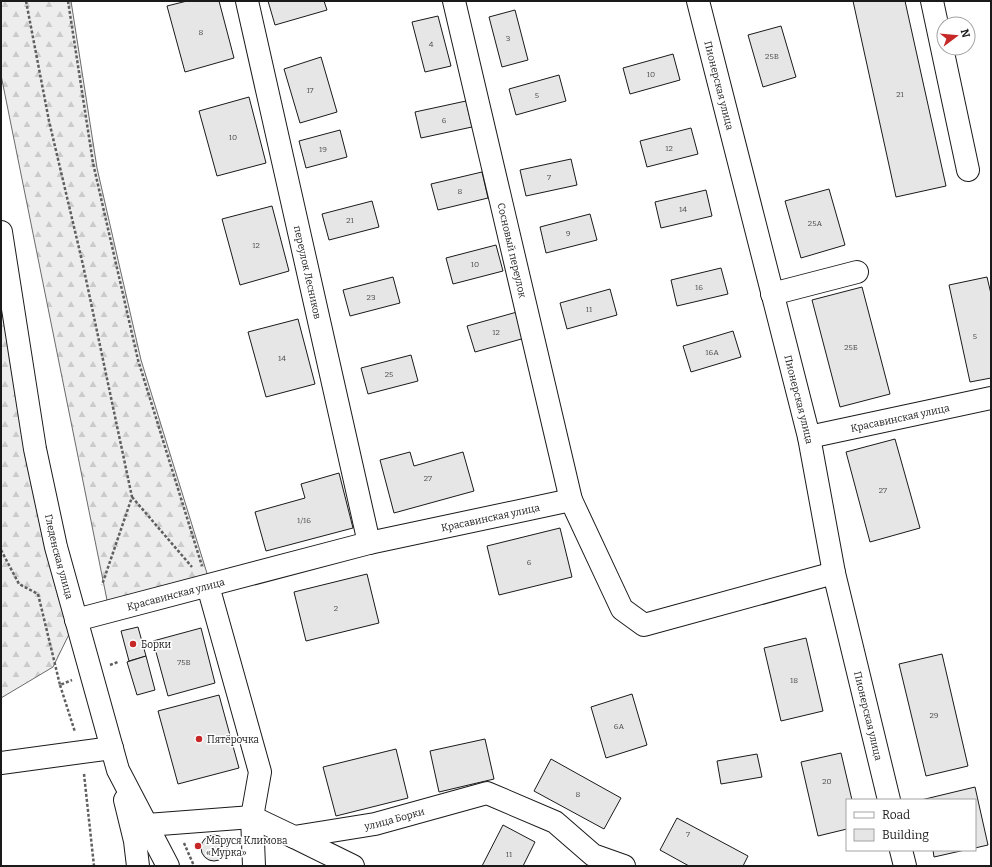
<svg xmlns="http://www.w3.org/2000/svg" width="992" height="867" font-family="Bitter,serif">
  <defs>
    <pattern id="forest-firs" width="22" height="20" patternUnits="userSpaceOnUse"><rect width="22" height="20" fill="#ededed"/><path d="M5 1l3.5 6h-7zM16 11l3.5 6h-7z" fill="#cbcbcb"/></pattern>
  </defs>
  <rect width="100%" height="100%" fill="#fff"/>
  <g fill="url(#forest-firs)" stroke="#6a6a6a">
    <polygon points="1,1 71,1 97,168 141,360 210,583 109,610 1,75"/>
    <polygon points="1,232 76,620 53,667 1,698"/>
  </g>
  <g fill="#e6e6e6" stroke="#1a1a1a">
    <polygon points="187,1 219,1 234,58 185,72 167,6"/>
    <polygon points="268,1 324,1 327,10 275,25"/>
    <polygon points="853,1 905,1 946,186 896,197"/>
    <polygon points="515,10 528,60 502,67 489,17"/>
    <polygon points="438,16 451,66 425,72 412,22"/>
    <polygon points="781,26 796,77 763,87 748,35"/>
    <polygon points="673,54 680,80 630,94 623,68"/>
    <polygon points="321,57 337,112 300,123 284,69"/>
    <polygon points="559,75 566,101 516,115 509,89"/>
    <polygon points="249,97 266,163 217,176 199,111"/>
    <polygon points="466,101 472,127 421,138 415,112"/>
    <polygon points="691,128 698,154 647,167 640,141"/>
    <polygon points="340,130 347,157 306,168 299,141"/>
    <polygon points="571,159 577,185 526,196 520,170"/>
    <polygon points="482,172 488,198 438,210 431,184"/>
    <polygon points="829,189 845,245 801,258 785,201"/>
    <polygon points="706,190 712,216 661,228 655,202"/>
    <polygon points="372,201 379,227 329,240 322,214"/>
    <polygon points="272,206 289,271 240,285 222,219"/>
    <polygon points="590,214 597,240 546,253 540,227"/>
    <polygon points="496,245 503,271 453,284 446,258"/>
    <polygon points="721,268 728,294 677,306 671,280"/>
    <polygon points="393,277 400,303 350,316 343,290"/>
    <polygon points="987,277 991,294 991,378 970,382 949,285"/>
    <polygon points="862,287 890,394 840,407 812,300"/>
    <polygon points="610,289 617,315 567,329 560,303"/>
    <polygon points="517,312 525,338 475,352 467,326"/>
    <polygon points="298,319 315,384 266,397 248,332"/>
    <polygon points="733,331 741,357 691,372 683,346"/>
    <polygon points="411,355 418,381 368,394 361,368"/>
    <polygon points="895,439 920,528 870,542 846,452"/>
    <polygon points="410,452 414,466 463,452 474,491 394,513 380,460"/>
    <polygon points="339,473 353,528 266,551 255,512 305,498 301,484"/>
    <polygon points="560,528 572,577 499,595 487,546"/>
    <polygon points="367,574 379,623 306,641 294,592"/>
    <polygon points="138,627 146,656 129,661 121,631"/>
    <polygon points="201,628 215,683 168,696 153,641"/>
    <polygon points="806,638 823,711 781,721 764,648"/>
    <polygon points="942,654 968,766 926,776 899,664"/>
    <polygon points="146,656 155,690 137,695 127,662"/>
    <polygon points="632,694 647,745 606,758 591,707"/>
    <polygon points="219,695 239,768 178,784 158,711"/>
    <polygon points="485,739 494,779 439,792 430,751"/>
    <polygon points="396,749 408,798 336,816 323,767"/>
    <polygon points="841,753 852,800 847,800 847,829 818,836 801,762"/>
    <polygon points="757,754 762,777 721,784 717,761"/>
    <polygon points="551,759 621,798 604,829 534,791"/>
    <polygon points="975,787 988,845 975,848 975,800 921,800"/>
    <polygon points="677,818 748,856 743,866 689,866 660,850"/>
    <polygon points="503,825 535,842 523,866 482,866"/>
    <circle cx="214" cy="848" r="13"/>
    <polygon points="933,850 965,850 934,857"/>
  </g>
  <g fill="none" stroke-linecap="round" stroke-linejoin="round">
    <g stroke="#1a1a1a" stroke-width="24">
      <g id="minor">
        <path id="s1" d="M247,1L369,543"/>
        <path id="s2" d="M454,1L571,500"/>
        <path id="s3" d="M698,1L809,437L834,573L889,800"/>
        <polyline points="932,1 968,170"/>
        <polyline points="772,294 857,272"/>
        <path id="s4" d="M809,437L991,398"/>
        <polyline points="208,586 260,772 252,817 254,866"/>
        <path id="s5" d="M76,620L369,543L571,500L622,609L644,625L834,573"/>
        <polyline points="1,763 112,748"/>
        <path id="s6" d="M147,825L252,817L294,837L375,824L487,793L555,822L593,855L624,866"/>
        <polyline points="294,837 353,866"/>
        <polyline points="901,850 905,866"/>
      </g>
    </g>
    <g stroke="#1a1a1a" stroke-width="24">
      <g id="major">
        <path id="s7" d="M1,232L35,449L56,547L118,770L168,866"/>
        <polyline points="125,800 135,841 138,866"/>
      </g>
    </g>
    <g stroke="#5f5f5f" stroke-width="2.5" stroke-dasharray="3 2" stroke-linecap="butt">
      <polyline points="26,1 49,121 83,265 132,497 102,585"/>
      <polyline points="68,1 93,163 138,360 202,566"/>
      <polyline points="132,497 192,567"/>
      <polyline points="1,550 19,584 38,594 60,685 72,680"/>
      <polyline points="110,665 118,662"/>
      <polyline points="60,685 75,732"/>
      <polyline points="84,774 94,866"/>
      <polyline points="184,843 194,866"/>
    </g>
    <use href="#minor" stroke="#fff" stroke-width="22"/>
    <use href="#major" stroke="#fff" stroke-width="22"/>
  </g>
  <g fill="#c62828" stroke="#fff" stroke-width="1.5">
    <circle cx="133" cy="644" r="4"/>
    <circle cx="199" cy="739" r="4"/>
    <circle cx="198" cy="846" r="4"/>
  </g>
  <g text-anchor="middle" stroke-width="3" stroke-linejoin="round" paint-order="stroke">
    <g font-size="8" fill="#4d4d4d">
      <text x="201" y="35">8</text>
      <text x="508" y="41">3</text>
      <text x="431" y="47">4</text>
      <text x="772" y="59">25В</text>
      <text x="651" y="77">10</text>
      <text x="310" y="93">17</text>
      <text x="900" y="97">21</text>
      <text x="537" y="98">5</text>
      <text x="444" y="123">6</text>
      <text x="233" y="140">10</text>
      <text x="669" y="151">12</text>
      <text x="323" y="152">19</text>
      <text x="549" y="180">7</text>
      <text x="460" y="194">8</text>
      <text x="683" y="212">14</text>
      <text x="350" y="223">21</text>
      <text x="815" y="226">25А</text>
      <text x="568" y="236">9</text>
      <text x="256" y="248">12</text>
      <text x="475" y="267">10</text>
      <text x="699" y="290">16</text>
      <text x="371" y="300">23</text>
      <text x="589" y="312">11</text>
      <text x="496" y="335">12</text>
      <text x="975" y="339">5</text>
      <text x="851" y="350">25Б</text>
      <text x="712" y="355">16А</text>
      <text x="282" y="361">14</text>
      <text x="389" y="377">25</text>
      <text x="428" y="481">27</text>
      <text x="883" y="493">27</text>
      <text x="304" y="523">1/16</text>
      <text x="529" y="565">6</text>
      <text x="336" y="611">2</text>
      <text x="184" y="665">75В</text>
      <text x="794" y="683">18</text>
      <text x="934" y="718">29</text>
      <text x="619" y="729">6А</text>
      <text x="827" y="784">20</text>
      <text x="578" y="797">8</text>
      <text x="688" y="837">7</text>
      <text x="509" y="857">11</text>
    </g>
    <g font-size="10" fill="#1a1a1a" stroke="#fff">
      <text dy="4" stroke="none"><textPath href="#s3" startOffset="87">Пионерская улица</textPath></text>
      <text dy="4" stroke="none"><textPath href="#s2" startOffset="256">Сосновый переулок</textPath></text>
      <text dy="4" stroke="none"><textPath href="#s1" startOffset="278">переулок Лесников</textPath></text>
      <text dy="4" stroke="none"><textPath href="#s3" startOffset="411">Пионерская улица</textPath></text>
      <text dy="4" stroke="none"><textPath href="#s4" startOffset="93">Красавинская улица</textPath></text>
      <text dy="4" stroke="none"><textPath href="#s5" startOffset="427">Красавинская улица</textPath></text>
      <text dy="4" stroke="none"><textPath href="#s7" startOffset="330">Гледенская улица</textPath></text>
      <text dy="4" stroke="none"><textPath href="#s5" startOffset="103">Красавинская улица</textPath></text>
      <text dy="4" stroke="none"><textPath href="#s3" startOffset="735">Пионерская улица</textPath></text>
      <text dy="4" stroke="none"><textPath href="#s6" startOffset="254">улица Борки</textPath></text>
    </g>
    <g font-size="10" fill="#1a1a1a" stroke="#fff" text-anchor="start">
      <text x="141" y="648">Борки</text>
      <text x="207" y="743">Пятёрочка</text>
      <text x="206" y="844">Маруся Климова<tspan x="206" dy="12">«Мурка»</tspan></text>
    </g>
  </g>
  <rect width="992" height="867" fill="none" stroke="#1a1a1a" stroke-width="4"/>
  <rect x="846" y="799" width="130" height="52" fill="#ffffff" stroke="#a3a3a3"/>
  <rect x="854" y="812" width="20" height="6" fill="#ffffff" stroke="#a3a3a3"/>
  <text x="882" y="819" font-size="12" fill="#1a1a1a">Road</text>
  <rect x="854" y="829" width="20" height="12" fill="#e6e6e6" stroke="#a3a3a3"/>
  <text x="882" y="839" font-size="12" fill="#1a1a1a">Building</text>
  <g transform="translate(956 36) rotate(74)"><circle r="19" fill="#ffffff" stroke="#a3a3a3"/>
  <path d="M0-3L7 15L0 10L-7 15Z" fill="#c62828"/>
  <text y="-6" font-size="11" font-weight="bold" text-anchor="middle" fill="#1a1a1a">N</text>
  </g>
</svg>
